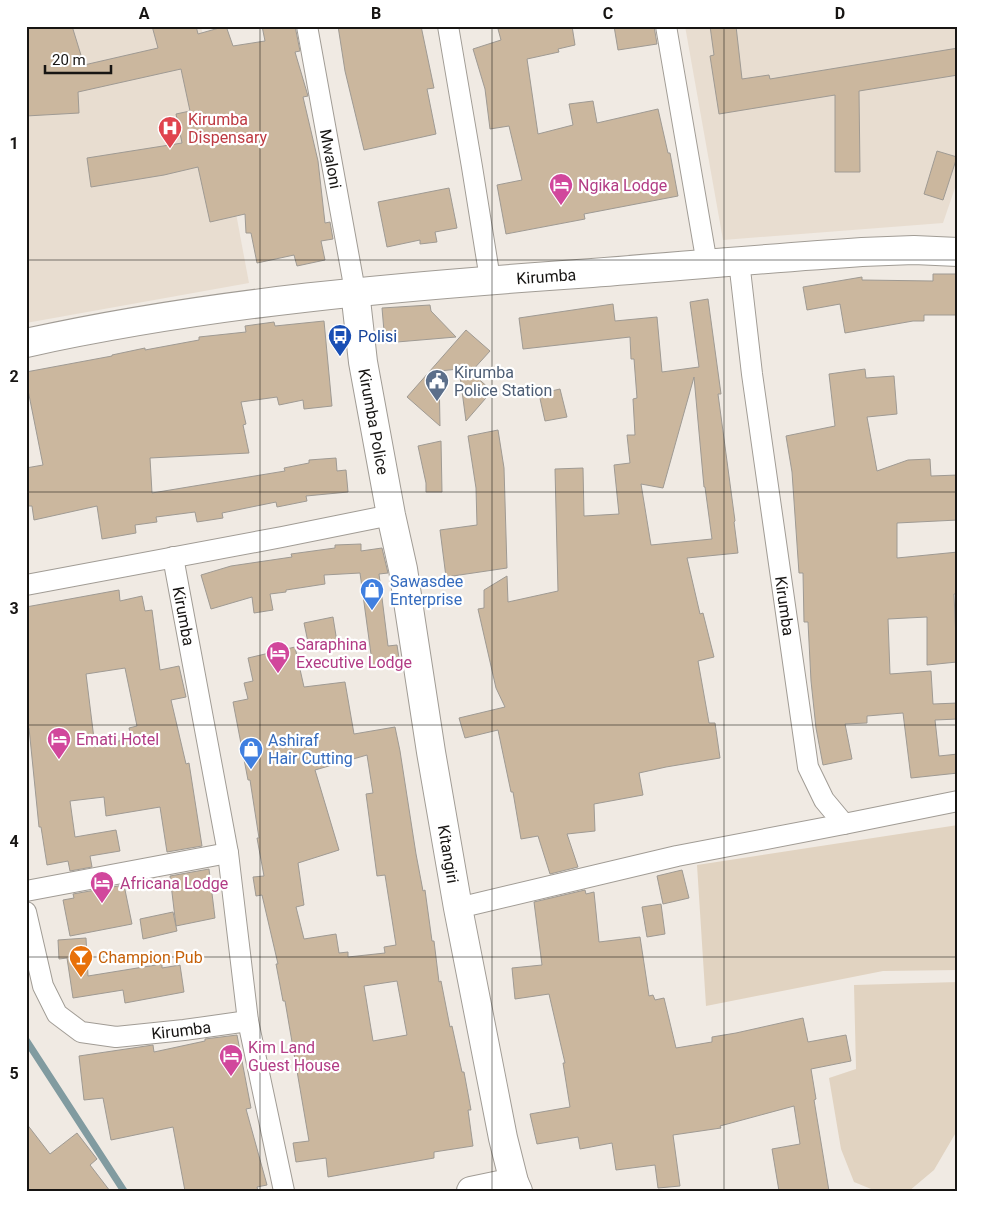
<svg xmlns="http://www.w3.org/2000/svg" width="984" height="1217" font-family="Roboto,sans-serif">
  <rect width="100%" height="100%" fill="#f0eae3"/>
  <g fill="#e8ddd0">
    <polygon points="26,26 201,26 249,283 26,323"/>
    <polygon points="685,26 958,26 958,179 943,223 723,240"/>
  </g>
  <g fill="#e1d3c1">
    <polygon points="958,825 958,970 883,971 706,1006 697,865"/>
    <polygon points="958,982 958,1129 934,1170 909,1191 876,1191 854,1182 841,1149 829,1078 856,1069 854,985"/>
  </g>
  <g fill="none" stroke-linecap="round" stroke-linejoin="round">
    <polyline stroke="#819ba0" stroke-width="7" points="26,1040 124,1191"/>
  </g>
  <g fill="#cbb79e" stroke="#9f9a93" fill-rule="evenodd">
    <polygon points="26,26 72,26 84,65 158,48 152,26 196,26 198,34 226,26 233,46 265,41 262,26 295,26 300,51 295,52 308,96 303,97 318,161 325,223 330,222 333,239 321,241 325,260 297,266 294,255 257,263 251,233 246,233 245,214 210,222 198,167 164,175 91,187 87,158 182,143 176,114 190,111 181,69 78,92 79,113 26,116"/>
    <polygon points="338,26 421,26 434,88 427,89 436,134 364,150 345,71"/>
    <polygon points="510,26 572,26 575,45 558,49 559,52 527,59 538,134 573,125 569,104 593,101 597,123 658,109 668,153 670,153 678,196 584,214 585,219 506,234 497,185 522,180 509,126 490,129 485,89 473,49 501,40 498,29"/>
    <polygon points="614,26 654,26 657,44 618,50"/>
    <polygon points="710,26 736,26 742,79 769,75 770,79 958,48 958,75 859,91 860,172 835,172 835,95 719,114 710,56 714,55"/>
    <polygon points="937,151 957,157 943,200 924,194"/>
    <polygon points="449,188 457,228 435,232 437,242 420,244 420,240 387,247 378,202"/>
    <polygon points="933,274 958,274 958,315 924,315 924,321 913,321 845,333 840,304 807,310 803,287 862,277 862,280 933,281"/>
    <path d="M708,299L721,394H718L735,521L734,522L738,553L687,558L700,614L703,613L714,657L698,661L709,723H715L720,758L666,767L639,773L643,795L594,804L595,831L567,834L578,867L550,874L538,836L521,839L513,792H511L498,730L465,738L459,718L505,707L496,688L478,609L484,608V590L507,576L508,602L558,591L555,469L583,468L584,516L619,514L614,465L630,463L627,435H635L633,399L637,398L634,359H631L630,337L523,349L519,318L613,304L615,321L657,317L662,372L699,367L690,302ZM694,377L704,487H705L712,539L651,545L641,484L663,488Z"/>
    <polygon points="430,305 431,311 456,337 385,343 382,308"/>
    <polygon points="324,321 332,406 304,409 303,400 279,405 277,397 241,402 246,424 243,425 249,453 150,458 152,493 285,471 284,468 309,463 309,460 336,458 337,471 346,470 348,492 306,496 307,501 277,507 276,502 222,513 223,518 197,522 195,512 156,517 157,522 135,525 136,533 102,539 97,506 34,520 32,506 26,506 26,468 43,465 26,380 26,372 112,356 112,355 145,348 145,350 199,340 199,337 246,332 245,326 274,322 275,326"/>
    <polygon points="466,330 490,351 471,372 492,391 466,421 459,369 439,371 440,426 407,397"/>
    <polygon points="865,369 866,378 894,376 897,414 867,417 877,471 908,460 930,459 931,476 958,475 958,520 897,523 897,558 958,552 958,594 954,594 957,662 927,665 927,617 888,619 890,674 931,671 933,704 958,703 958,719 935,720 939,756 958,754 958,773 911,778 903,713 867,716 867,723 845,724 852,759 823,765 816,728 811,681 808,622 804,622 803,573 799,573 792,472 786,436 835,426 829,374"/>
    <polygon points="560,389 567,417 545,421 539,394"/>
    <polygon points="498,430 504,468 507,568 446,577 440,530 477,525 476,488 468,436"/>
    <polygon points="441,441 442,492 426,492 426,483 418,446"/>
    <polygon points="361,544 361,551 382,548 388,573 379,574 388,646 397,645 400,665 373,669 360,573 324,575 325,584 286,590 286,592 270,594 273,610 254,613 252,597 211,609 201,575 231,566 292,557 291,554 335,548 335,545"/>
    <path d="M119,590L120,601L142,596L145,611L152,610L160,670L179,666L186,697L171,700L186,764L189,763L202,846L167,852L160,807L106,816L104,797L70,801L75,837L116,830L120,851L90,856L92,867L70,871L68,861L47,865L41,827H39L29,728L26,729V607ZM125,668L137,726L129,728L131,738L95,747L86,674Z"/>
    <polygon points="333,617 337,642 309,647 304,623"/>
    <path d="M295,647L304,687L345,682L354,734L395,727L400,751L416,854L423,891L425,890L432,941H434L439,982L441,981L450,1027L452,1026L462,1072H464L471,1110H468L473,1146L434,1152V1158L328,1177L326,1158L296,1162L293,1143L309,1141L285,1001H283L276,964H278L262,895L256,896L253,877L264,876L257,838H259L250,780H248L233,702L248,699L244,683L253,681L248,658ZM367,755L373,793L366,794L377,876L385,875L396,945L384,947L385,953L348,957V952L339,953L336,934L304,939L296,907L304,905L298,863L339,850L315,770ZM397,981L407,1035L373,1041L364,986Z"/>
    <polygon points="209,869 215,918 176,926 170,876"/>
    <polygon points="682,870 689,898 663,904 657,876"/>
    <polygon points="124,885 132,924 70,936 63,900 74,898 73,894"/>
    <polygon points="585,890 586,894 594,892 599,942 640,937 649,996 653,995 655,1000 664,998 676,1048 712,1042 712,1037 736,1033 803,1018 808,1042 846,1035 851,1061 811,1069 816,1099 814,1100 829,1191 779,1191 772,1149 800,1144 794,1106 720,1126 721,1128 673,1135 680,1186 658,1188 655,1165 616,1170 612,1143 580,1149 578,1137 537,1144 530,1114 570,1107 563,1063 565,1063 549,994 515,999 512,968 542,965 534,902"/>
    <polygon points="661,904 665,934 647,937 642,907"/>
    <polygon points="173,912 177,931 143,939 140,919"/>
    <polygon points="86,938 88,976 162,964 162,968 180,965 184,992 125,1003 123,990 73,998 67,958 59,959 58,940"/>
    <polygon points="237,1035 251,1108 246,1109 267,1185 257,1187 258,1191 185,1191 173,1127 111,1140 103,1098 84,1100 79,1056 153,1045 154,1052 205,1041 205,1039"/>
    <polygon points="26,1123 50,1154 77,1133 97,1159 90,1165 110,1191 26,1191"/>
  </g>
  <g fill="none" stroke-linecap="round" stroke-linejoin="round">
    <g stroke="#a19c95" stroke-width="22">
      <g id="street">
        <path id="s1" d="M307,26L355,291"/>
        <polyline points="448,26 472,167 490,279"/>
        <polyline points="666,26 707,264"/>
        <path id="s2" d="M739,261L752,374L808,767L824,800L844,824L958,801"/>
        <path id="s3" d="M173,557L228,853L248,1021L284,1191"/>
        <polyline points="26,585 282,537 391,515"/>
        <polyline points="26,891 228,853"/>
        <polyline points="458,908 677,856 844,824"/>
        <path id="s4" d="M26,912L43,986L57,1014L81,1032L116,1037L184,1030L248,1021"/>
      </g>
    </g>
    <g stroke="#a19c95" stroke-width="30">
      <g id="secondary">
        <path id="s5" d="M355,291L363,362L391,515L403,569L431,752L458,908L503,1138L514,1182L518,1191"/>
        <path id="s6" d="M26,343C212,302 402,286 592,273C682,266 772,258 862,252L914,250L958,252"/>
        <polyline points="471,1191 514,1182"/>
      </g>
    </g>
    <use href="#street" stroke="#fff" stroke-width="20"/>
    <use href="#secondary" stroke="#fff" stroke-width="28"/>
  </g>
  <path fill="none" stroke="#171513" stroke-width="1" stroke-opacity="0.55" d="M260,26V1191M492,26V1191M724,26V1191M26,260H958M26,492H958M26,725H958M26,957H958"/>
  <defs>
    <g id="hospital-pin" transform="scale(1.25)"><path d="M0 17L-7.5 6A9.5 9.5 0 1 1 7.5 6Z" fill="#e0444e" stroke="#fff"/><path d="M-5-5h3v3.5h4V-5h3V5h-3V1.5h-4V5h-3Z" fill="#fff"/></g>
    <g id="hotel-pin" transform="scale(1.25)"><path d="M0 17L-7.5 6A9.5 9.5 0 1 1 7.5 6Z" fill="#d1479c" stroke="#fff"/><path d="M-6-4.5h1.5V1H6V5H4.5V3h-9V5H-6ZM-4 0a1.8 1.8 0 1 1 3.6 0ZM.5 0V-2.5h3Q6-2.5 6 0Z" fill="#fff"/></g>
    <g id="bus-pin" transform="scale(1.25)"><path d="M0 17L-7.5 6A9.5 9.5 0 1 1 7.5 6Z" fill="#1a4fb4" stroke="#fff"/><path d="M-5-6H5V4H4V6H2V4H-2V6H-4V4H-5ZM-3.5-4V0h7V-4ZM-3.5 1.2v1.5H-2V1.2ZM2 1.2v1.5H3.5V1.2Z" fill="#fff"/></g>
    <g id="civic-pin" transform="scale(1.25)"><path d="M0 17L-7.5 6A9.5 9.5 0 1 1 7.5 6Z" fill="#5c6f8a" stroke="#fff"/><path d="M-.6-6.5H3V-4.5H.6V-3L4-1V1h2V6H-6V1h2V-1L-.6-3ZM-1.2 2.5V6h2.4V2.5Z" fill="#fff"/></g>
    <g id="shop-pin" transform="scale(1.25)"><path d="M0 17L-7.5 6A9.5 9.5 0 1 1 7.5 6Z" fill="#3f7fe0" stroke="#fff"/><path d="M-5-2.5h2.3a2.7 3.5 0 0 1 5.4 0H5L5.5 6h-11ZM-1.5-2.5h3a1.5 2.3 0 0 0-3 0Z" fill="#fff"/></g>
    <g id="bar-pin" transform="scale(1.25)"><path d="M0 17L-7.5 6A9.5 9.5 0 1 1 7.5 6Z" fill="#e8710a" stroke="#fff"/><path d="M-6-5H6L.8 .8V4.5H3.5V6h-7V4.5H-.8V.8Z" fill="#fff"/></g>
  </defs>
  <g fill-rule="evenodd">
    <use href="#hospital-pin" x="170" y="128"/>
    <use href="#hotel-pin" x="561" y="185"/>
    <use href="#bus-pin" x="340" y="336"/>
    <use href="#civic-pin" x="437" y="381"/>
    <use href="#shop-pin" x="372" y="590"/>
    <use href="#hotel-pin" x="278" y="653"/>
    <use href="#hotel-pin" x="59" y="739"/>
    <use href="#shop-pin" x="251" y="749"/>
    <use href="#hotel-pin" x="102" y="883"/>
    <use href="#bar-pin" x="81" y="957"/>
    <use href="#hotel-pin" x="231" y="1056"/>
  </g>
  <g text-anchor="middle" stroke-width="4.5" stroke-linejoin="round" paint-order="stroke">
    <g font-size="16" fill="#be3a42" stroke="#fff" text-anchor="start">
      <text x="188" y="125">Kirumba<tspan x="188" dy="18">Dispensary</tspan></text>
    </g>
    <g font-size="16" fill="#171513" stroke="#fff">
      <text dy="6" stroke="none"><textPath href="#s1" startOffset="135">Mwaloni</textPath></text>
      <text dy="6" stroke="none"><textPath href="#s6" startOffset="525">Kirumba</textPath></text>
      <text dy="6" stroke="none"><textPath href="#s5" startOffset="132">Kirumba Police</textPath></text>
      <text dy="6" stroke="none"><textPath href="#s2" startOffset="348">Kirumba</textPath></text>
      <text dy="6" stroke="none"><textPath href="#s3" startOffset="60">Kirumba</textPath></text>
      <text dy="6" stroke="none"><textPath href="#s5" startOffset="571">Kitangiri</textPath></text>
      <text dy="6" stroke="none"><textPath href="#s4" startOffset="238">Kirumba</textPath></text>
    </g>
    <g font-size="16" fill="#b23c85" stroke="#fff" text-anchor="start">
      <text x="578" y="191">Ngika Lodge</text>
      <text x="296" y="650">Saraphina<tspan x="296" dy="18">Executive Lodge</tspan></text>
      <text x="76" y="745">Emati Hotel</text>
      <text x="120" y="889">Africana Lodge</text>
      <text x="248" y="1053">Kim Land<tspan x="248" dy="18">Guest House</tspan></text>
    </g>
    <g font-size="16" fill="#164399" stroke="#fff" text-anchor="start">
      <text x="358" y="342">Polisi</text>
    </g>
    <g font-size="16" fill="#4e5e75" stroke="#fff" text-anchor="start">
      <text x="454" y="378">Kirumba<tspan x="454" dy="18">Police Station</tspan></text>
    </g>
    <g font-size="16" fill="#366cbe" stroke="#fff" text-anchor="start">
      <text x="390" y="587">Sawasdee<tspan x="390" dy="18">Enterprise</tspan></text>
      <text x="268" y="746">Ashiraf<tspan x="268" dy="18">Hair Cutting</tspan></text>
    </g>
    <g font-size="16" fill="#c56008" stroke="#fff" text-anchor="start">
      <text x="98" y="963">Champion Pub</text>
    </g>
  </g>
  <rect width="984" height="1217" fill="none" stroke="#ffffff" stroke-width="55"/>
  <path d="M45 65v8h66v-8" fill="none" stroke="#171513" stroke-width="2.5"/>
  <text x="52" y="65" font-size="15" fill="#171513" stroke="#ffffff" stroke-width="4" paint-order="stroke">20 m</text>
  <rect x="28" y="28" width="928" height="1162" fill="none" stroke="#171513" stroke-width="2"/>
  <g font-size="16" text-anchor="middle" font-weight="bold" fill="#171513">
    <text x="144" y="19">A</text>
    <text x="376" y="19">B</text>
    <text x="608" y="19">C</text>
    <text x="840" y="19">D</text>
    <text x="14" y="149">1</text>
    <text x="14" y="382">2</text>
    <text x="14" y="614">3</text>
    <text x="14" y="847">4</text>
    <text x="14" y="1079">5</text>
  </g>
</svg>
